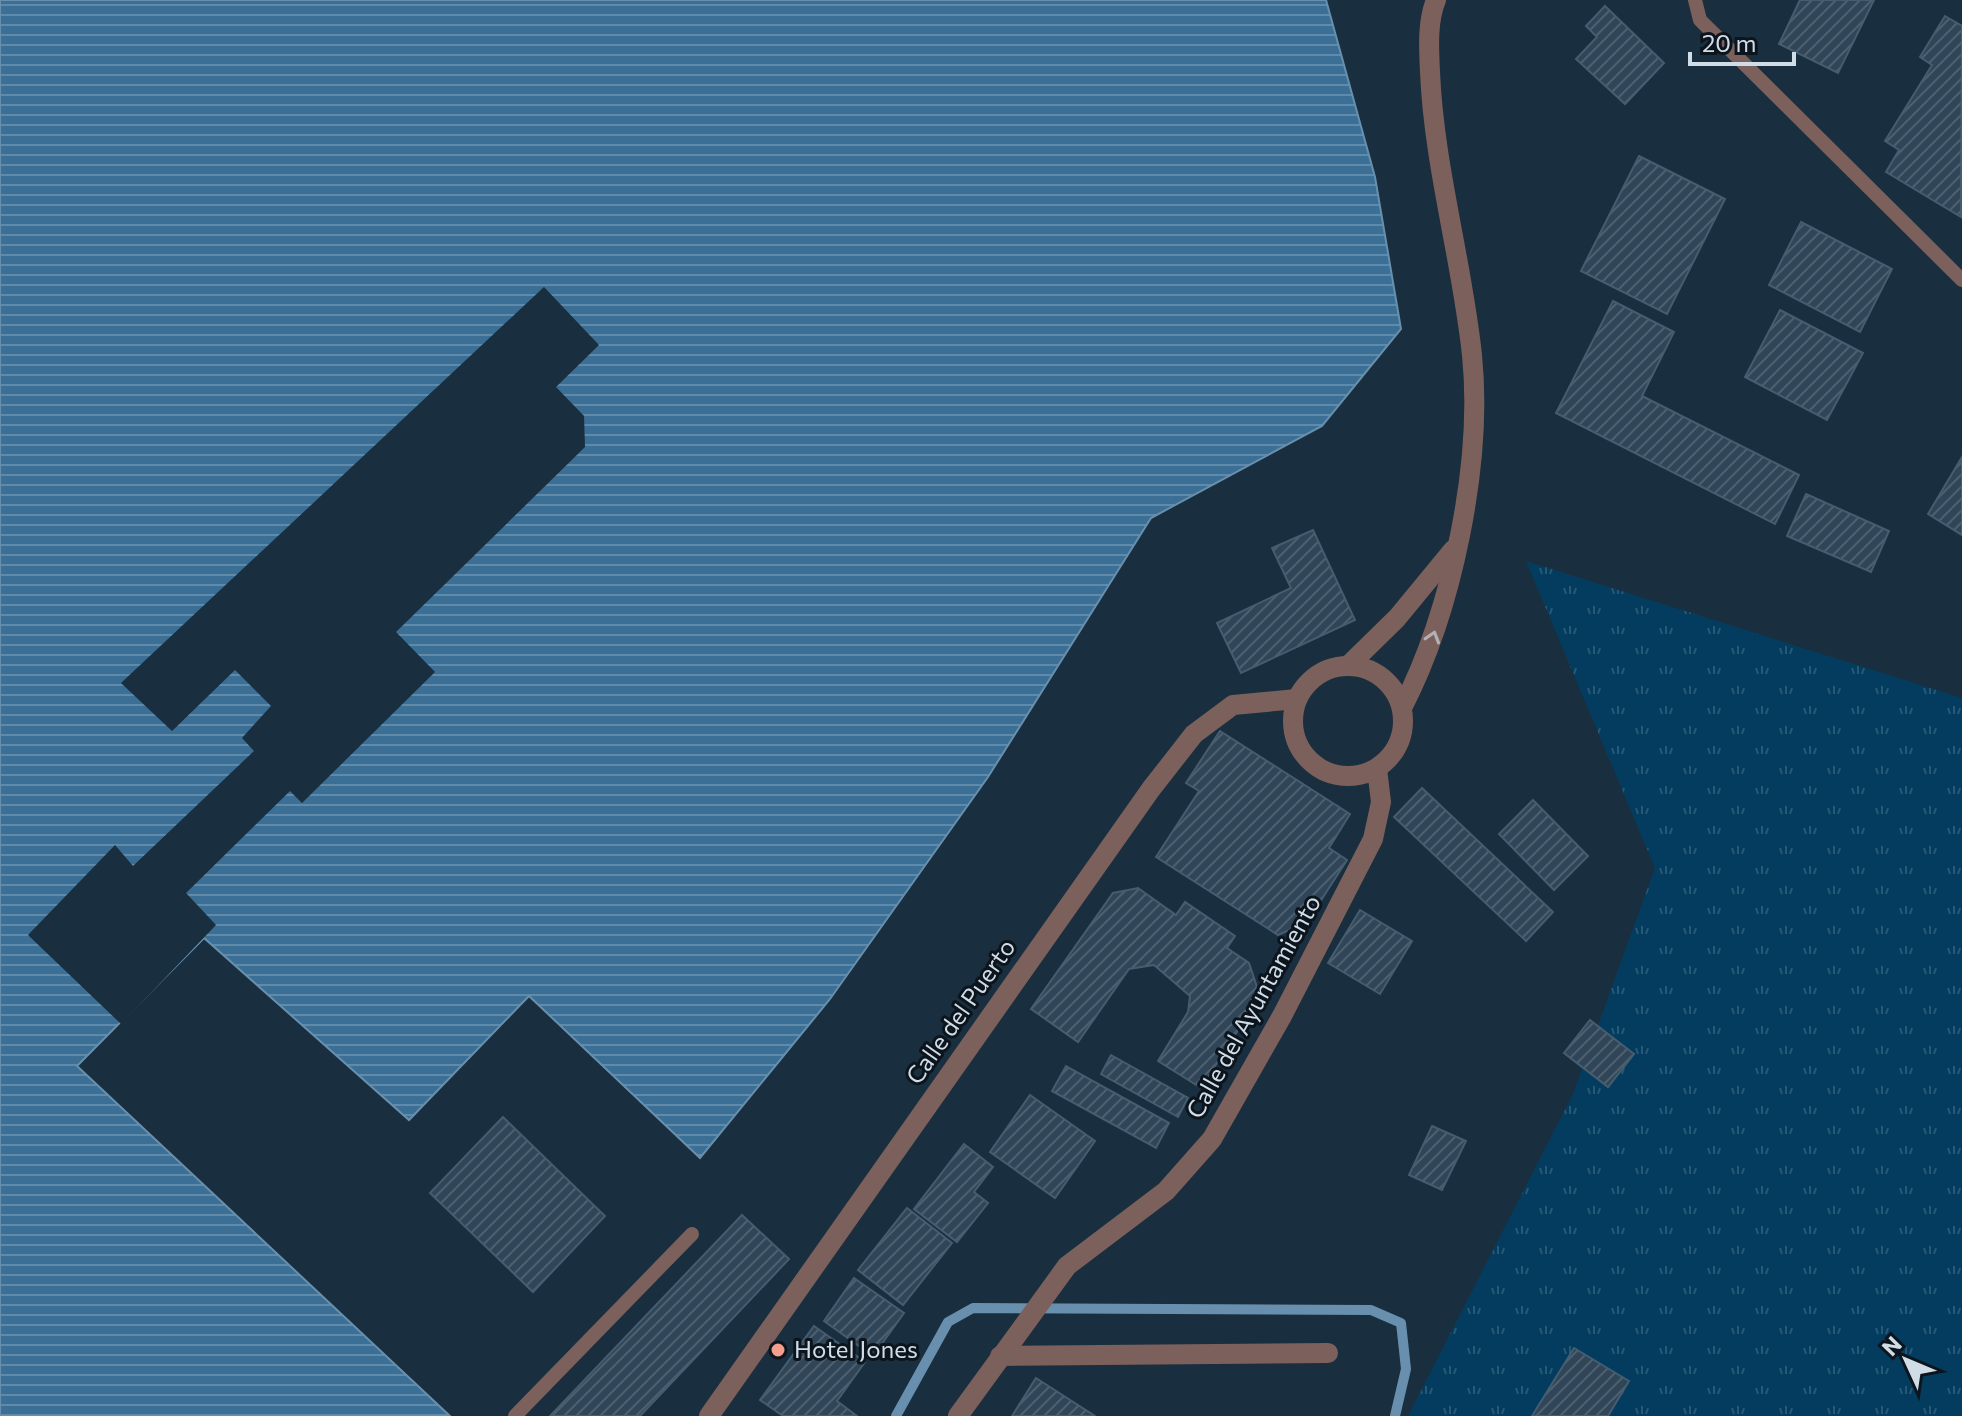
<svg xmlns="http://www.w3.org/2000/svg" width="1962" height="1416" font-family="Commissioner,sans-serif">
  <defs>
    <pattern id="grass-tufts" width="24" height="20" patternUnits="userSpaceOnUse" patternTransform="scale(2)"><rect width="24" height="20" fill="#033c5e"/><path d="M3 7l-1-3M5 7V3M7 7l1-3M15 17l-1-3M17 17v-4M19 17l1-3" fill="none" stroke="#275875"/></pattern>
    <pattern id="water-rules" width="6" height="5" patternUnits="userSpaceOnUse" patternTransform="scale(2)"><rect width="6" height="5" fill="#3c6f95"/><path d="M0 2.5h6" fill="none" stroke="#608aa9"/></pattern>
    <pattern id="building-hatch" width="6" height="6" patternUnits="userSpaceOnUse" patternTransform="scale(2)"><rect width="6" height="6" fill="#304658"/><path d="M-1 1l2-2M0 6l6-6M5 7l2-2" fill="none" stroke="#4d6070"/></pattern>
  </defs>
  <rect width="100%" height="100%" fill="#192e3e"/>
  <polygon fill="url(#grass-tufts)" points="1526,561 1962,698 1962,1416 1408,1416 1573,1094 1655,868"/>
  <polygon fill="url(#water-rules)" stroke="#6890ae" stroke-width="2" points="0,0 1326,0 1375,177 1401,329 1322,426 1151,518 988,777 830,999 700,1158 529,996 409,1120 204,938 77,1066 450,1416 0,1416"/>
  <polygon fill="#192e3e" points="544,287 599,345 556,387 584,416 585,447 396,632 435,672 302,803 290,791 186,893 216,925 121,1024 28,935 115,845 133,866 254,751 242,738 271,706 235,670 172,731 121,683"/>
  <g fill="none" stroke-linecap="round" stroke-linejoin="round">
    <polyline stroke="#6890ae" stroke-width="10" points="896,1416 948,1322 973,1308 1371,1310 1401,1323 1406,1369 1395,1416"/>
  </g>
  <g fill="url(#building-hatch)" stroke="#465d70" stroke-width="2">
    <polygon points="1800,0 1874,0 1838,73 1779,44"/>
    <polygon points="1605,6 1664,63 1625,104 1576,59 1597,37 1586,26"/>
    <polygon points="1945,16 1962,26 1961,217 1886,172 1899,150 1885,141 1932,65 1920,57"/>
    <polygon points="1639,156 1725,199 1667,314 1581,271"/>
    <polygon points="1801,222 1892,269 1860,332 1769,285"/>
    <polygon points="1613,301 1674,332 1642,396 1799,475 1775,524 1556,413"/>
    <polygon points="1780,310 1863,353 1827,420 1745,377"/>
    <polygon points="1962,457 1962,535 1928,514"/>
    <polygon points="1806,494 1889,531 1871,572 1787,536"/>
    <polygon points="1313,530 1355,620 1241,673 1217,623 1291,588 1272,548"/>
    <polygon points="1220,731 1350,814 1329,848 1347,860 1307,922 1278,935 1156,857 1199,791 1186,783"/>
    <polygon points="1422,788 1553,912 1526,941 1394,817"/>
    <polygon points="1533,800 1588,856 1554,890 1499,834"/>
    <polygon points="1138,888 1176,915 1185,902 1235,936 1227,948 1249,963 1260,996 1201,1088 1158,1061 1188,1012 1190,996 1154,965 1129,969 1078,1042 1031,1009 1113,893"/>
    <polygon points="1360,910 1412,941 1380,994 1328,963"/>
    <polygon points="1590,1020 1634,1054 1608,1087 1564,1053"/>
    <polygon points="1111,1055 1188,1098 1178,1117 1101,1074"/>
    <polygon points="1066,1066 1169,1123 1156,1148 1052,1091"/>
    <polygon points="1030,1095 1095,1141 1055,1198 990,1152"/>
    <polygon points="503,1117 605,1216 533,1292 430,1193"/>
    <polygon points="1432,1126 1466,1141 1442,1190 1409,1175"/>
    <polygon points="964,1144 993,1167 974,1192 988,1203 957,1242 914,1209"/>
    <polygon points="907,1208 952,1243 903,1305 858,1270"/>
    <polygon points="742,1215 789,1259 640,1416 550,1416"/>
    <polygon points="854,1278 904,1313 873,1356 824,1321"/>
    <polygon points="814,1326 865,1362 837,1401 857,1416 783,1416 760,1400"/>
    <polygon points="1574,1348 1629,1381 1608,1416 1532,1416"/>
    <polygon points="1036,1378 1095,1416 1012,1416"/>
  </g>
  <g fill="none" stroke-linecap="round" stroke-linejoin="round">
    <g stroke="#7c605b" stroke-width="14">
      <polyline points="1695,0 1700,20 1962,280"/>
      <polyline points="515,1416 692,1234"/>
    </g>
    <g stroke="#7c605b" stroke-width="20">
      <circle cx="1348" cy="721" r="55"/>
      <polyline points="1348,666 1397,618 1453,550"/>
      <path d="M1402,708C1452,611 1483,464 1472,355C1462,260 1434,167 1430,72C1429,49 1427,22 1436,0"/>
      <polyline points="1000,1356 1328,1353"/>
      <polyline points="709,1416 1151,789 1194,734 1233,705 1297,699"/>
      <polyline points="958,1416 1067,1266 1166,1191 1212,1139 1282,1016 1373,839 1381,802 1377,769"/>
    </g>
  </g>
  <defs><path id="oneway-chevron" d="M-2-3.5L2.5 0L-2 3.5" fill="none" stroke-width="1.6" stroke-linecap="round" stroke-linejoin="round" transform="scale(2)"/></defs>
  <use stroke="#b3b1b6" href="#oneway-chevron" transform="translate(1433 637) rotate(-73)"/>
  <circle fill="#f49d8d" stroke="#0c151d" stroke-width="3" cx="778" cy="1350" r="8"/>
  <g text-anchor="middle" stroke-width="6" stroke-linejoin="round" paint-order="stroke">
    <g font-size="24" fill="#d0dde7" stroke="#0c151d">
      <text transform="translate(1254 1007) rotate(-61)" y="8">Calle del Ayuntamiento</text>
      <text transform="translate(961 1012) rotate(-55)" y="8">Calle del Puerto</text>
    </g>
    <g font-size="24" fill="#d0dde7" stroke="#0c151d" text-anchor="start">
      <text x="794" y="1358">Hotel Jones</text>
    </g>
  </g>
  <g transform="translate(1906 1360) rotate(314)" stroke="#0c151d" stroke-width="6" paint-order="stroke">
  <path d="M0-6L14 30L0 20L-14 30Z" fill="#d0dde7"/>
  <text y="-12" font-size="22" font-weight="bold" text-anchor="middle" fill="#d0dde7">N</text>
  </g>
  <path d="M1690 52v12h104v-12" fill="none" stroke="#d0dde7" stroke-width="4"/>
  <text x="1702" y="52" font-size="24" fill="#d0dde7" stroke="#0c151d" stroke-width="6" paint-order="stroke">20 m</text>
</svg>
